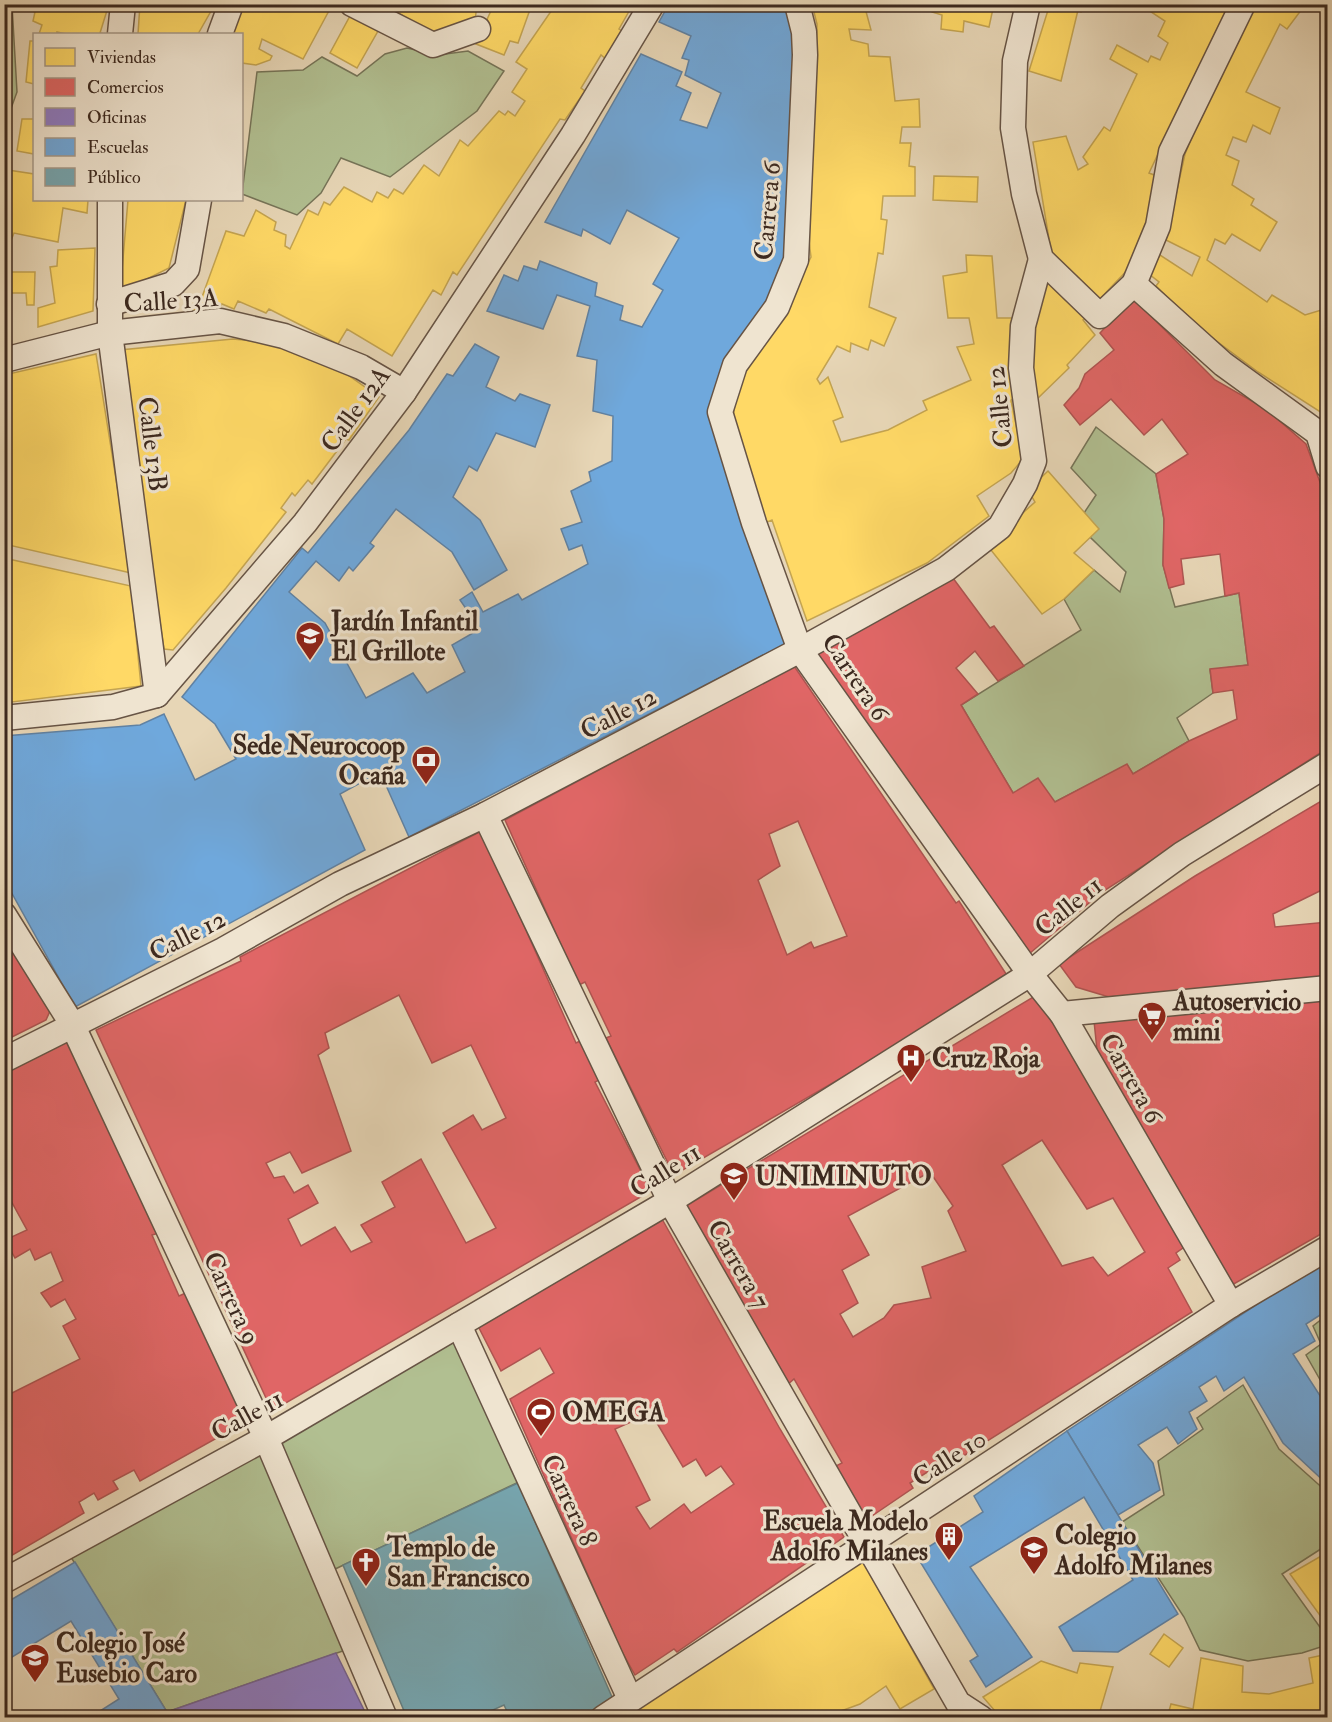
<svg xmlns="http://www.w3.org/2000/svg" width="1332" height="1722" font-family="'IM FELL Double Pica',serif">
  <rect width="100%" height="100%" fill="#e7d6b6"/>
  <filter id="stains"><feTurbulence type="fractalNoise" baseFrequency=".00333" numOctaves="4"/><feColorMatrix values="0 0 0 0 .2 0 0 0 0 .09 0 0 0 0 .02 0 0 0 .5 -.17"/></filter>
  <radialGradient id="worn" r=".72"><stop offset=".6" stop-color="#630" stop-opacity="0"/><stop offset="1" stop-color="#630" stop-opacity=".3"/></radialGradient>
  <g fill="#b1bf91" stroke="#767458" stroke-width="1.5">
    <polygon points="5,4 12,5 17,92 5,125"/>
    <polygon points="407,48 438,55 468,51 504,71 477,111 390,177 341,158 321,193 297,215 242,194 257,72 303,70 322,57 357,76 385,54"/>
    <polygon points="1096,427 1156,474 1164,519 1163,565 1175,607 1239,593 1248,665 1210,670 1213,693 1177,718 1189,741 1133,774 1127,765 1055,802 1013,793 961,705 1081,630 1064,599 1094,570 1120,592 1126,572 1090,537 1084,513 1096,495 1071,468"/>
    <polygon points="1327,1315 1327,1392 1306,1355 1321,1344 1313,1326"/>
    <polygon points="465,1327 525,1479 331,1571 360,1645 167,1712 69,1554"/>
    <polygon points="1243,1385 1279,1449 1327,1492 1327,1545 1282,1574 1327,1637 1327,1645 1302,1653 1248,1661 1200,1650 1184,1617 1122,1522 1164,1495 1158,1461 1203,1429 1197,1418"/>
  </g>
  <g fill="#ffd966" stroke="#c4a451" stroke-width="1.5">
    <polygon points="16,4 109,4 100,33 105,34 66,34 57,32 57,34 39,34 42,25 33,21 35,12"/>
    <polygon points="140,4 215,4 198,34 138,34"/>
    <polygon points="244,4 327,4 331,7 303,59 262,39 259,49 272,56 270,60 256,65 242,63 242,34 229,34"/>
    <polygon points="383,4 477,4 475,21 435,32 400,18 402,15"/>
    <polygon points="494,4 532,4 518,43 510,41 504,55 476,44"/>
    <polygon points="556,4 632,6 619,29 625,33 607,60 601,55 581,88 585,91 565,120 560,119 457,275 453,272 441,295 433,290 392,356 347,329 338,344 269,309 266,313 238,301 234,309 222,304 215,314 206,310 205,315 194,312 197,296 202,297 226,231 244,236 256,210 276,222 274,230 286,235 285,246 290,249 308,210 318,215 324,202 330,205 344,187 372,202 377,192 388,198 394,189 403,194 424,165 439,176 460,140 468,146 499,111 505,115 508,111 515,116 525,101 512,92 527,69 516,62"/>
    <polygon points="812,4 864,4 871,30 849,29 851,40 868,44 869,56 890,57 895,101 919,99 920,127 902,127 900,143 911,143 909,166 915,167 915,196 883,196 881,219 887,220 883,254 878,253 869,307 896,318 884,346 871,340 868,350 851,343 850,352 837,346 817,379 820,384 828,377 843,417 833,421 841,442 888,430 927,410 923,401 971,380 957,347 974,344 969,318 948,318 943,276 967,272 966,255 992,256 997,318 1013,318 1017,396 1011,400 1023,459 1011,473 977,496 989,516 927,563 807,621 772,520 765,523 733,417 740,375 791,306 787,303 811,257 809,241 817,24"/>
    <polygon points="933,4 994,4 989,27 964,21 963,32 941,29 942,15 932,12"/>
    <polygon points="1043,4 1085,4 1081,12 1078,10 1061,81 1029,71 1049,7"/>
    <polygon points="1146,4 1229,4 1149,173 1162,178 1134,263 1095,304 1052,257 1033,142 1066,136 1078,170 1088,164 1083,157 1104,127 1110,131 1137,74 1110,59 1117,45 1148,62 1151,56 1160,60 1168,43 1158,36 1165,21 1145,8"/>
    <polygon points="1254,4 1298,4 1302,9 1287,29 1280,24 1246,92 1280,108 1270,134 1253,125 1246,142 1233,137 1226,155 1239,161 1232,185 1254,199 1251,205 1277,222 1260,251 1232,234 1225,244 1215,239 1207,260 1267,302 1272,295 1305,315 1328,308 1328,404 1322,413 1258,372 1203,331 1156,286 1159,282 1149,274 1160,255 1192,276 1200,257 1166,240 1185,154 1218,75"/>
    <polygon points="350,16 378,31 357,68 330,53"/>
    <polygon points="30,41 34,41 34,84 26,82"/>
    <polygon points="22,119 34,119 34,154 17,151"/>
    <polygon points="8,170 34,174 34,200 88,200 87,213 63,208 58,242 14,233 4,258 4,192"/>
    <polygon points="934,176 978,177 977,202 933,200"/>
    <polygon points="128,200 186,200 169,268 125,290 121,282"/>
    <polygon points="95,248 93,311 38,327 38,308 55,303 50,267 57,266 58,250"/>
    <polygon points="4,272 35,272 34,305 27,305 26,293 4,293"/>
    <polygon points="1046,278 1087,317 1083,320 1095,335 1067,365 1069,368 1037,399 1034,397 1029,320"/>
    <polygon points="233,339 275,343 345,373 379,397 349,440 346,439 312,484 308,480 295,496 292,493 281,508 286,512 226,588 173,650 164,649 120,350"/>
    <polygon points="96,354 131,573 4,544 4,375"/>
    <polygon points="1048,471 1099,529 1074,553 1094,570 1064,599 1042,614 987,545 1035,502 1028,490"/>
    <polygon points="4,558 131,586 141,686 4,703"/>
    <polygon points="1328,1552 1328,1625 1327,1625 1290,1574"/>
    <polygon points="861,1558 934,1689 900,1709 886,1686 860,1704 822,1718 621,1718"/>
    <polygon points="1164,1634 1183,1648 1169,1667 1150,1654"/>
    <polygon points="1328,1654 1328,1718 1167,1718 1171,1704 1193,1709 1201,1658 1243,1666 1242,1692 1269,1694 1313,1683 1309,1658"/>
    <polygon points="1041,1661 1077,1673 1080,1663 1113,1667 1098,1718 1001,1718 983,1697"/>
  </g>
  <g fill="#e06666" stroke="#af5451" stroke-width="1.5" fill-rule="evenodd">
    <polygon points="1133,298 1215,380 1266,409 1306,444 1328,504 1328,748 1102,892 1029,954 810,652 950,574 990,628 994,626 1024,666 998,681 975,651 956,668 978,694 961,705 1013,793 1038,778 1055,802 1127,764 1133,774 1189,741 1237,719 1233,690 1213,693 1210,669 1248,665 1239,593 1225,596 1220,554 1181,559 1184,584 1169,588 1163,565 1164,519 1156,474 1188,454 1162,419 1144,435 1111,399 1080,425 1064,405 1079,388 1085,374 1114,350 1100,333"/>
    <path d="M794,666L956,903L959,901L1010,980L674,1175L606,1038L611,1036L585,982L579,985L505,820ZM798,821L847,936L814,948L811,942L787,955L758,880L780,866L769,834Z"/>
    <polygon points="1328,797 1328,887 1273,914 1275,927 1328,922 1328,978 1109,997 1076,987 1059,964 1195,876"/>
    <path d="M483,830L521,907L517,910L576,1043L582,1040L601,1079L595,1082L651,1191L272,1411L96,1030L241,961L240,957ZM399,995L432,1063L471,1045L506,1118L482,1130L473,1115L443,1133L496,1228L466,1243L421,1159L382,1182L395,1207L361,1225L372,1242L351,1252L335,1227L301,1246L288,1219L318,1203L308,1185L294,1193L284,1176L274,1178L266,1163L290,1152L302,1173L351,1151L318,1055L329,1048L325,1033Z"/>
    <polygon points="4,935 50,1011 46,1020 4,1041"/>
    <path d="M1040,993L1190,1243L1176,1253L1180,1260L1168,1268L1192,1312L954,1462L951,1457L910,1483L913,1488L866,1520L834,1467L842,1463L794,1379L787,1385L686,1206ZM1042,1140L1087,1209L1113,1198L1145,1252L1108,1276L1093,1257L1062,1266L1002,1165ZM930,1172L953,1206L948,1211L966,1251L922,1267L931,1298L894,1305L884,1318L853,1337L840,1314L858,1303L842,1270L869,1255L848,1216Z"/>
    <polygon points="1328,1000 1328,1230 1232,1285 1097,1050 1094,1021 1194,1009 1194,1013"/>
    <polygon points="67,1041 159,1233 152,1235 179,1296 188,1292 247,1414 242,1424 140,1481 134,1470 113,1481 118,1489 98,1500 94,1493 79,1502 84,1513 4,1560 4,1397 80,1359 63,1326 76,1319 65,1299 51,1307 41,1293 63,1281 51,1252 35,1260 30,1249 15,1258 5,1240 27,1230 4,1188 4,1074"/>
    <path d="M662,1219L780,1429L844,1537L677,1652L674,1649L635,1675L621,1650L510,1399L554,1373L540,1348L501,1371L478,1326ZM651,1413L683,1467L696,1459L706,1476L721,1466L734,1484L691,1513L684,1504L650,1529L636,1507L650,1500L615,1429Z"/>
  </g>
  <polygon fill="#8e7cc3" stroke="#756392" stroke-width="1.5" points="336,1653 368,1718 170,1718 167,1712"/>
  <g fill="#6fa8dc" stroke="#6082a3" stroke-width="1.5">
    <polygon points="669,4 785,4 794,36 788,248 765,309 711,413 787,643 409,837 380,772 340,794 365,850 75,1007 4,879 4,736 140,725 164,714 195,780 236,759 215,724 182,697 302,548 308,553 409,430 447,374 453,376 475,344 499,357 486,387 515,401 520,394 550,405 535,447 496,433 477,471 469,466 453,497 480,520 507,570 474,590 452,552 396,509 370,543 374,546 353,571 349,567 339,581 316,561 289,592 325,623 366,698 413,673 427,693 465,672 452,645 480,629 460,600 472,592 483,612 518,594 522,600 588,564 582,545 569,550 561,529 582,522 571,491 591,481 589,472 612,461 613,416 593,411 597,360 577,356 590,306 557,295 543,329 487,311 504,275 518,281 524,266 537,270 540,261 597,283 595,296 623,306 620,320 642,327 663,290 653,284 679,238 627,210 610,244 583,229 581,236 545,222 641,54 682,72 676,86 691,93 680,120 707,128 721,93 685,75 689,60 682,58 691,36 659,22"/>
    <polygon points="1328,1257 1328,1310 1306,1324 1315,1341 1293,1354 1328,1408 1328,1485 1283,1443 1244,1377 1224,1391 1216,1376 1199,1387 1207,1401 1189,1412 1197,1429 1178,1444 1167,1427 1138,1445 1153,1463 1160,1490 1118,1515 1067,1431"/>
    <polygon points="1067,1431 1178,1614 1118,1652 1073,1651 1059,1627 1133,1580 1084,1497 970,1567 1032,1657 986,1687 970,1661 978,1656 916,1555 983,1512 974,1496"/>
    <polygon points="75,1562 167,1712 170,1718 89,1718 119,1699 71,1621 4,1662 4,1604"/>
  </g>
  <polygon fill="#76a5af" stroke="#658084" stroke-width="1.5" points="518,1483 612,1697 581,1718 510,1718 504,1705 475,1718 407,1718 343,1565"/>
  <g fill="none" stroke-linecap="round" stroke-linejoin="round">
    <g stroke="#675445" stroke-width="27">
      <g id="street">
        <polyline points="352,4 433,45 478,29"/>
        <polyline points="797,4 804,32 805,55 796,260 777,307 735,365 720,412 754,523 800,650 1030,974 1062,1014 1231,1305"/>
        <polyline points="1028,4 1015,61 1013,128 1024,194 1041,259 1100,316 1134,284 1158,226 1171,152 1243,4"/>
        <polyline points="120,34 123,4"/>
        <polyline points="220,34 231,4"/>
        <polyline points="110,200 110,333 157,695"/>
        <polyline points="1134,284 1223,364 1318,433 1328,466"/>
        <polyline points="109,304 173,284 187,269 199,200"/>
        <polyline points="4,360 110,333 220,321 284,336 361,367 404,392"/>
        <polyline points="4,718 113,707 157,695 305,523 404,392 573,135 652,4"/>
        <polyline points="485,815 670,1201 958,1703 981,1718"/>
        <polyline points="4,915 72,1024 266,1438 385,1718"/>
        <polyline points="1062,1014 1328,988"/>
        <polyline points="4,1060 223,950 340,884 485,815 800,650 946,569 1000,527 1025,484 1034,461 1021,368 1023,326 1041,259"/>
        <polyline points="459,1325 630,1699"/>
        <polyline points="4,1581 266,1438 670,1201 1030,974 1110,906 1182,854 1328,764"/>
        <polyline points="603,1718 1231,1305 1328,1248"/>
      </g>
    </g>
    <use href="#street" stroke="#efe4d0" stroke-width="24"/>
  </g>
  <defs>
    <g id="school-pin" transform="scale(1.5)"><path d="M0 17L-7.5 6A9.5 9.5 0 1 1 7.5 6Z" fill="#8f2418" stroke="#efe4d0"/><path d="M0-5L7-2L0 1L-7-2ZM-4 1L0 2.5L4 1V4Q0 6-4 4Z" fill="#fff"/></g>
    <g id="bank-pin" transform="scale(1.5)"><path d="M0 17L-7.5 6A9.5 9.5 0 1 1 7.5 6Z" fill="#8f2418" stroke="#efe4d0"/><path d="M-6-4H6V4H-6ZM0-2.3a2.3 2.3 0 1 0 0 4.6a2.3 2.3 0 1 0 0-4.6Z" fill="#fff"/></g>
    <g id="supermarket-pin" transform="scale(1.5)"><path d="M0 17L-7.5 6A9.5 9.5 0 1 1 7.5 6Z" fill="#8f2418" stroke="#efe4d0"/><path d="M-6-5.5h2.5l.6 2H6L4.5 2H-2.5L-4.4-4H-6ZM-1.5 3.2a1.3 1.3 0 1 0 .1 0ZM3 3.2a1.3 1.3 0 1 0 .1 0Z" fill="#fff"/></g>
    <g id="hospital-pin" transform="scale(1.5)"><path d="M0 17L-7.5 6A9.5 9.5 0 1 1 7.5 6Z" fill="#8f2418" stroke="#efe4d0"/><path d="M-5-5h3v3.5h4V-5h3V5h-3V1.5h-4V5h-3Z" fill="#fff"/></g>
    <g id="university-pin" transform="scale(1.5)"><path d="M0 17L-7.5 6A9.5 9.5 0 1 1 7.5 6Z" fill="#8f2418" stroke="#efe4d0"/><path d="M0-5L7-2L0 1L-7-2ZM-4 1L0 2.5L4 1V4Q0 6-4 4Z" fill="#fff"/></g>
    <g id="stadium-pin" transform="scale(1.5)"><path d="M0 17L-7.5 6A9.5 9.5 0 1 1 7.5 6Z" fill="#8f2418" stroke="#efe4d0"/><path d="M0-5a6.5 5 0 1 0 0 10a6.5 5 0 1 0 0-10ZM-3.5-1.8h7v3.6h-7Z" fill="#fff"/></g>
    <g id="building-pin" transform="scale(1.5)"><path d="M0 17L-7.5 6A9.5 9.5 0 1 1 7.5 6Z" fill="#8f2418" stroke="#efe4d0"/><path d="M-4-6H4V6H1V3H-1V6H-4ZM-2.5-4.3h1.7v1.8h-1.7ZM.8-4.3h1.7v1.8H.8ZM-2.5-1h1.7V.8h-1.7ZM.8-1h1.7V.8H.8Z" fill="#fff"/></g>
    <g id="church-pin" transform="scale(1.5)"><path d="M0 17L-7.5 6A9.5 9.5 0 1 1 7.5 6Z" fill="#8f2418" stroke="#efe4d0"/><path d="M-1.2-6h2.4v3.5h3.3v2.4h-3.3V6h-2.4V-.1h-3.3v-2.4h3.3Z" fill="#fff"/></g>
  </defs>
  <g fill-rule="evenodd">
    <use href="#school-pin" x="310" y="636"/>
    <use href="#bank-pin" x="426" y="760"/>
    <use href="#supermarket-pin" x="1152" y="1016"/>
    <use href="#hospital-pin" x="911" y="1058"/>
    <use href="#university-pin" x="734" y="1176"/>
    <use href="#stadium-pin" x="541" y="1412"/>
    <use href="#building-pin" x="949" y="1536"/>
    <use href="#school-pin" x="1034" y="1550"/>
    <use href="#church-pin" x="366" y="1562"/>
    <use href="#school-pin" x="35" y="1658"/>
  </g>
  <g text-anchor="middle" stroke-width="6" stroke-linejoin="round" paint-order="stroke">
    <g font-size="26" fill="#3c291f" stroke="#efe4d0">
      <text transform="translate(767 211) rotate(-85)" y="9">Carrera 6</text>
      <text transform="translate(171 300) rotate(-4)" y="9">Calle 13A</text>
      <text transform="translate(999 407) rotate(-96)" y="9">Calle 12</text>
      <text transform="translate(355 409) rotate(-54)" y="9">Calle 12A</text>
      <text transform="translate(153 444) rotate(83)" y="9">Calle 13B</text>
      <text transform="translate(856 677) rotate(56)" y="9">Carrera 6</text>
      <text transform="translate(618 713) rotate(-28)" y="9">Calle 12</text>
      <text transform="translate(1068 906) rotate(-39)" y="9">Calle 11</text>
      <text transform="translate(187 935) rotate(-27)" y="9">Calle 12</text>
      <text transform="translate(1132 1078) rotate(60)" y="9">Carrera 6</text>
      <text transform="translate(665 1170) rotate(-32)" y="9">Calle 11</text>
      <text transform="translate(739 1264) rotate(60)" y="9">Carrera 7</text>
      <text transform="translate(232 1298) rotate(65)" y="9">Carrera 9</text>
      <text transform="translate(247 1415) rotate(-29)" y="9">Calle 11</text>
      <text transform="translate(949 1458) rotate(-33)" y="9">Calle 10</text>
      <text transform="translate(570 1500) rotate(65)" y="9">Carrera 8</text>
    </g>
    <g font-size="26" font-weight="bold" fill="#3c291f" stroke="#efe4d0" text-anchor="start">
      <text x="331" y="630">Jardín Infantil<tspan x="331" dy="30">El Grillote</tspan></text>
      <text x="405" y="754" text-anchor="end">Sede Neurocoop<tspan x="405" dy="30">Ocaña</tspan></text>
      <text x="1173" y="1010">Autoservicio<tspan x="1173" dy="30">mini</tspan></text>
      <text x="932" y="1067">Cruz Roja</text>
      <text x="755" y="1185">UNIMINUTO</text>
      <text x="562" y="1421">OMEGA</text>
      <text x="928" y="1530" text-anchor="end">Escuela Modelo<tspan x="928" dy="30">Adolfo Milanes</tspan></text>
      <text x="1055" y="1544">Colegio<tspan x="1055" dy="30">Adolfo Milanes</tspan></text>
      <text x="387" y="1556">Templo de<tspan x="387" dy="30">San Francisco</tspan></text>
      <text x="56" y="1652">Colegio José<tspan x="56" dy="30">Eusebio Caro</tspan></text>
    </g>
  </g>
  <rect width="1332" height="1722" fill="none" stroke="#e7d6b6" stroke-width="24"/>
  <rect x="6" y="6" width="1320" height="1710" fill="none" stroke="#3c291f" stroke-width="3"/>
  <rect x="12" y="12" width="1308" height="1698" fill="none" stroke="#3c291f" stroke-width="1.5"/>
  <rect x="33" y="33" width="210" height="168" fill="#efe4d0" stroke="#a79989" stroke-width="1.5"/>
  <rect x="45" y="48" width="30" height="18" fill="#ffd966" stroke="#a79989" stroke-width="1.5"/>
  <text x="87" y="63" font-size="18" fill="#3c291f">Viviendas</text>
  <rect x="45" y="78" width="30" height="18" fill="#e06666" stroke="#a79989" stroke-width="1.5"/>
  <text x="87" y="93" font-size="18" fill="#3c291f">Comercios</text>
  <rect x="45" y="108" width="30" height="18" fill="#8e7cc3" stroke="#a79989" stroke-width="1.5"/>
  <text x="87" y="123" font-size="18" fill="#3c291f">Oficinas</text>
  <rect x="45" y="138" width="30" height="18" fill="#6fa8dc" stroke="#a79989" stroke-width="1.5"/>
  <text x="87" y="153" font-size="18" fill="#3c291f">Escuelas</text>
  <rect x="45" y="168" width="30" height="18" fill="#76a5af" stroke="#a79989" stroke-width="1.5"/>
  <text x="87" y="183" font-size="18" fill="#3c291f">Público</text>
  <rect width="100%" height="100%" filter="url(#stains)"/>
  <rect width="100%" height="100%" fill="url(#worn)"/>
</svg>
